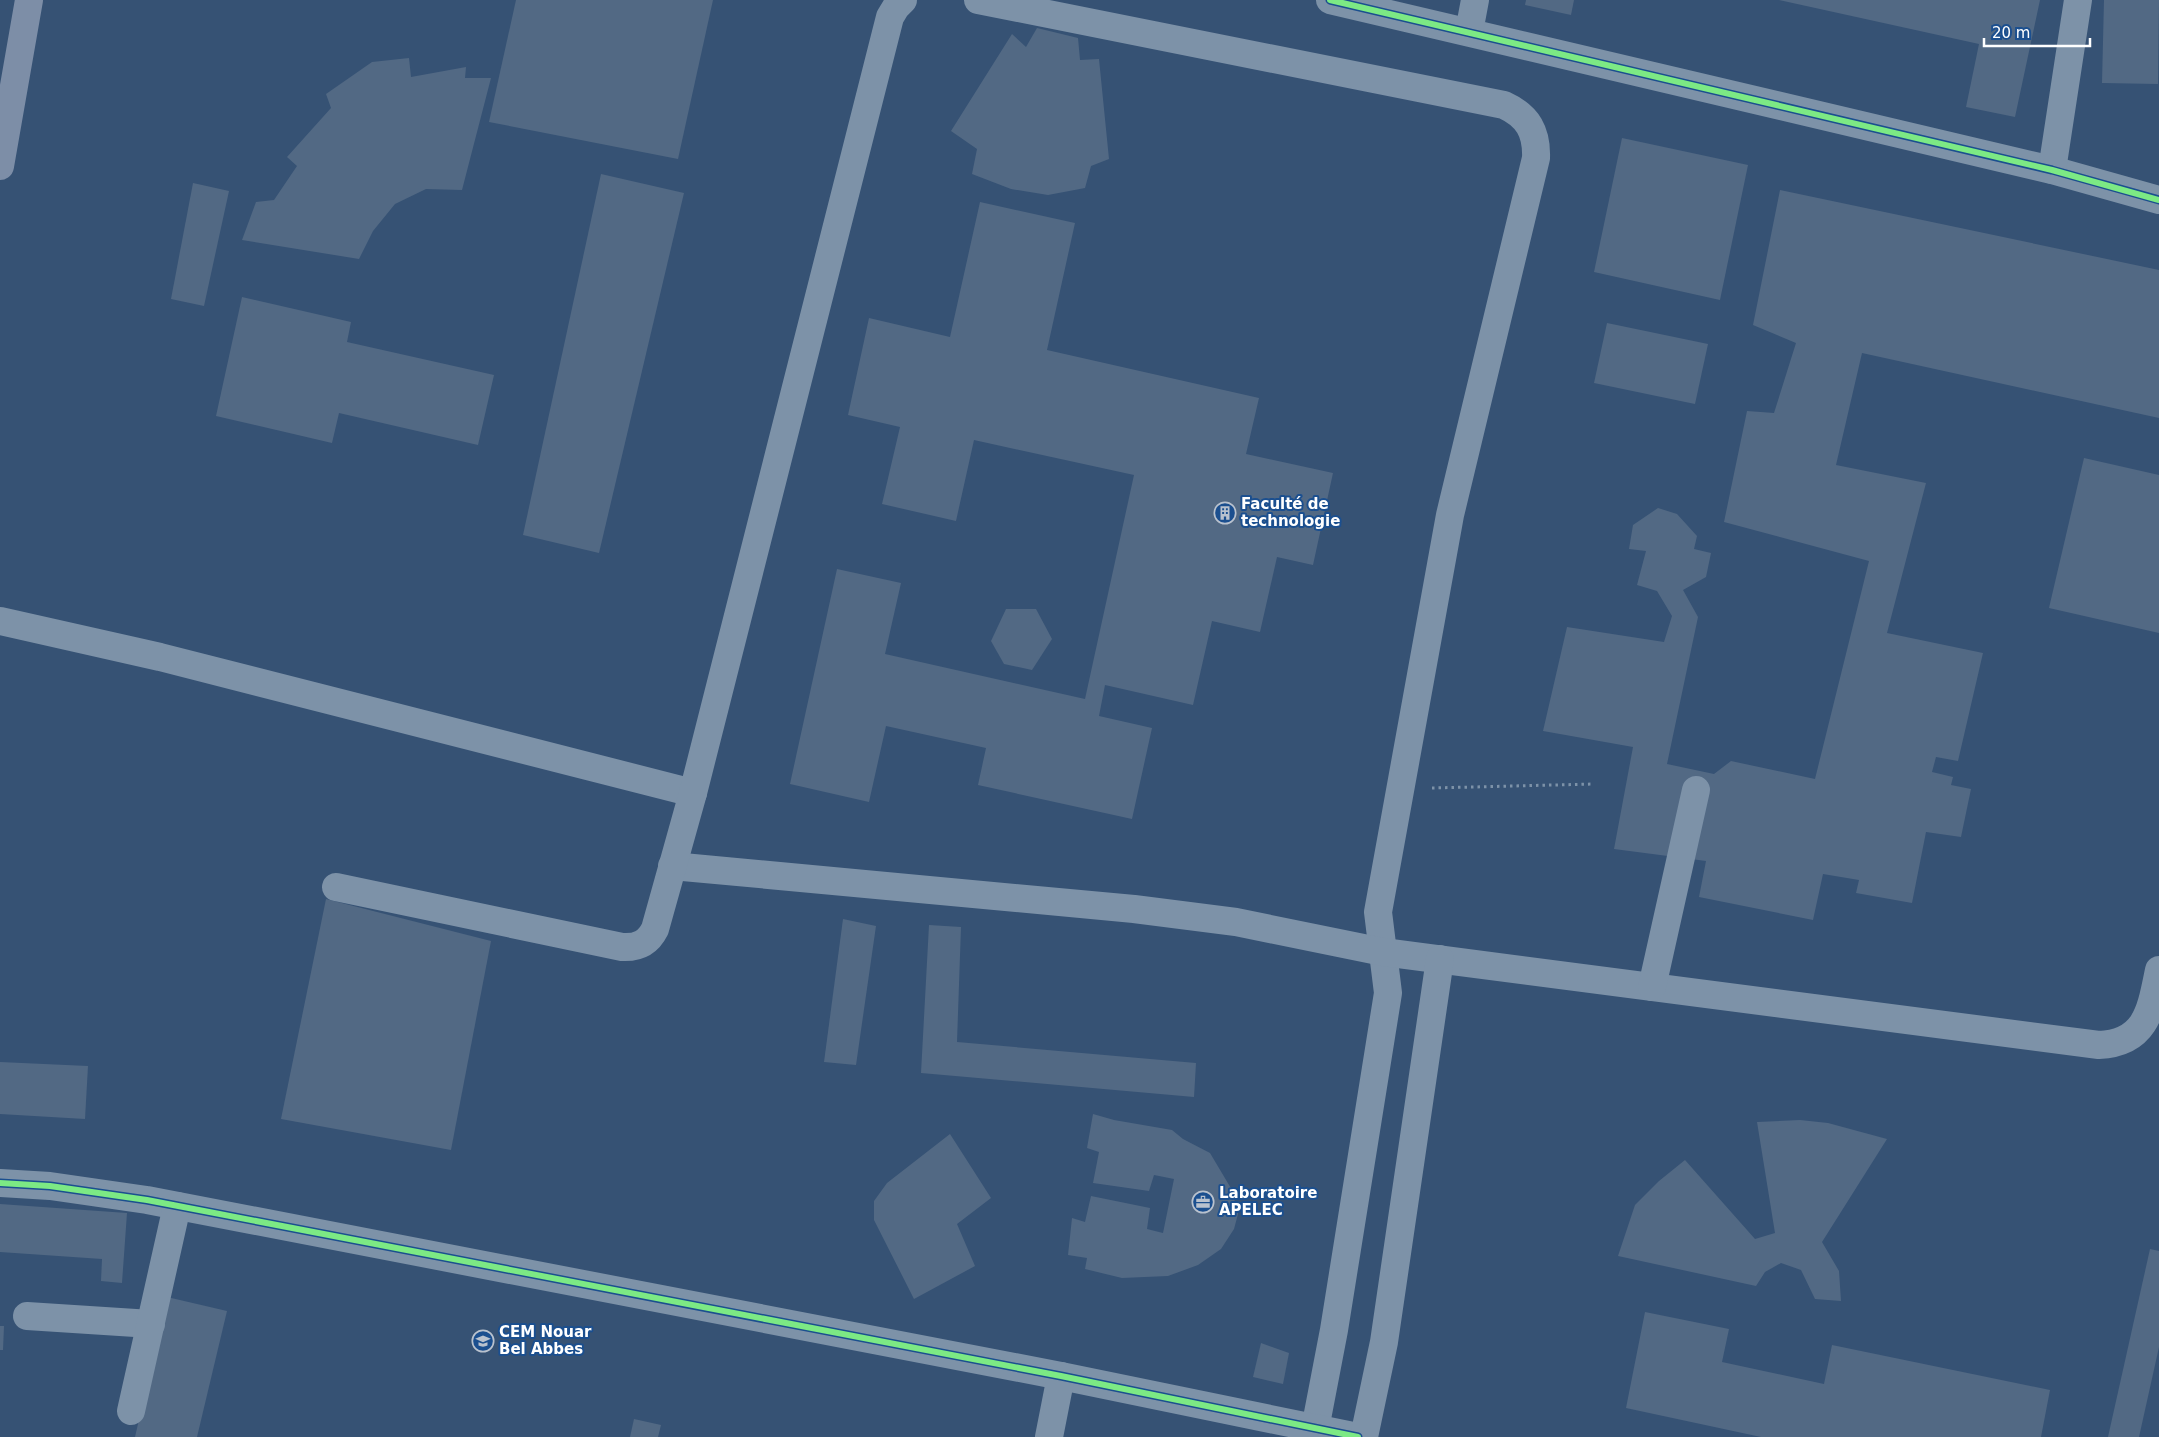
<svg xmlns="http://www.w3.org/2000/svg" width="2159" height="1437" font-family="'DejaVu Sans',sans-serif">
  <rect width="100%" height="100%" fill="#365274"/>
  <g fill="#526984">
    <polygon points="516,0 713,0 678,159 489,122"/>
    <polygon points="1526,0 1574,0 1571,15 1525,5"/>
    <polygon points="1779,0 2040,0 2015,117 1966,107 1979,44"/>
    <polygon points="2104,0 2159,0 2158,84 2102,83"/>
    <polygon points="1037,28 1078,38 1080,60 1099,59 1109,159 1091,166 1085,188 1048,195 1011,189 972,174 977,149 951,131 1012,34 1026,47"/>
    <polygon points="409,58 411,77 466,67 465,78 491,78 462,190 426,189 395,204 373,231 359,259 242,240 256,202 274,200 297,166 287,157 331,108 326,94 372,62"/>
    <polygon points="1622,138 1748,165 1720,300 1594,272"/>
    <polygon points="601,174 684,193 599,553 523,535"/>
    <polygon points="193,183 229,191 204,306 171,299"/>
    <polygon points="1780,190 2159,270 2159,418 1862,353 1836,465 1926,483 1887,633 1983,653 1958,761 1936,757 1932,772 1953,777 1951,785 1971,789 1961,837 1926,832 1912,903 1856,893 1859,880 1823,874 1813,920 1699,897 1706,861 1614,849 1633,747 1543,731 1567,627 1664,642 1672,616 1657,591 1637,585 1646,551 1629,549 1633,525 1658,508 1677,514 1697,536 1694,549 1711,553 1706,577 1683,590 1698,617 1667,764 1714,774 1731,761 1815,779 1869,561 1724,522 1747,411 1774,413 1796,343 1753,325"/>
    <polygon points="980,202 1075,223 1047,350 1259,398 1246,454 1333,473 1313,565 1277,557 1260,632 1212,621 1193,705 1105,685 1099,716 1152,728 1132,819 978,785 986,748 886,726 869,802 790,784 837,569 901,583 885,654 1085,699 1134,475 974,440 956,521 882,504 900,427 848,415 869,318 950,337"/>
    <polygon points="242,297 351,322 347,342 494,375 478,445 339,413 332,443 216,416"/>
    <polygon points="1607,323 1708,344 1695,404 1594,383"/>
    <polygon points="2084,458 2159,475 2159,633 2049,608"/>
    <polygon points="1006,609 1036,609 1052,639 1032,670 1004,664 991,641"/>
    <polygon points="326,899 491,941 451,1150 281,1119"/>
    <polygon points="843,919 876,926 856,1065 824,1062"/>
    <polygon points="929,925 961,927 957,1042 1196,1063 1194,1097 921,1073"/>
    <polygon points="0,1062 88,1066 85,1119 0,1114"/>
    <polygon points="1093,1114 1114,1120 1172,1130 1183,1139 1210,1153 1232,1190 1238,1214 1234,1229 1221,1249 1198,1265 1168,1276 1122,1278 1085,1269 1087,1258 1068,1255 1072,1218 1085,1222 1091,1196 1150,1208 1147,1229 1163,1233 1174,1179 1154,1175 1149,1191 1093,1183 1099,1152 1087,1148"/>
    <polygon points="1800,1120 1828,1123 1887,1139 1822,1242 1839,1271 1841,1301 1815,1299 1801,1270 1781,1263 1765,1272 1756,1286 1618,1256 1635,1205 1659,1181 1685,1160 1755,1239 1775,1233 1757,1122"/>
    <polygon points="950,1134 991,1198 957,1224 975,1266 914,1299 874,1220 874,1201 887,1183"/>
    <polygon points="0,1204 127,1213 122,1283 101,1281 102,1259 0,1252"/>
    <polygon points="2150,1249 2159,1251 2159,1347 2139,1437 2108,1437"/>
    <polygon points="167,1297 227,1311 197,1437 135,1437"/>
    <polygon points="1645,1312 1729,1329 1722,1362 1824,1384 1832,1345 2050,1390 2041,1437 1761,1437 1626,1408"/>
    <polygon points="0,1326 4,1326 3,1350 0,1350"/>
    <polygon points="1261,1343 1289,1353 1283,1384 1253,1377"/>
    <polygon points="634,1419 661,1425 658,1437 630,1437"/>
  </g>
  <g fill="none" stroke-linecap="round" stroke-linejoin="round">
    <polyline stroke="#7d92a8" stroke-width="3" stroke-dasharray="2.5 4" stroke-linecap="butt" points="1432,788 1594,784"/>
    <g stroke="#7d92a8" stroke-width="28">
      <path d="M978,0L1504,105C1528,116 1537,132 1536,158L1450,515L1378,912L1388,993L1334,1330L1315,1429L1320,1437"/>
      <polyline points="1330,0 2052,170 2159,200"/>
      <polyline points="1469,32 1475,0"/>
      <polyline points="2052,170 2078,0"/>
      <polyline points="0,621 160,657 693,793"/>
      <path d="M672,866L1134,909L1236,922L1383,952L2099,1045C2147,1043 2151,1009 2159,970"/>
      <path d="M336,887L622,947C638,948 648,943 655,929L693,793L890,17L896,7L903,0"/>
      <polyline points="1652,987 1696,790"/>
      <polyline points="0,1183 50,1186 147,1200 1061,1376 1358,1437"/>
      <polyline points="27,1316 151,1324"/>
      <polyline points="131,1411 177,1206"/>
      <polyline points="1049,1437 1061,1376"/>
      <polyline points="1364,1437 1384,1342 1440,959"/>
    </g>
    <polyline stroke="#7d8ea7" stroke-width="28" points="0,166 29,0"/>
    <g stroke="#1b4f8f" stroke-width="9">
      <g id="cycleway">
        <polyline points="1330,0 2052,170 2159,200"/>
        <polyline points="0,1183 50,1186 147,1200 1061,1376 1358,1437"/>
      </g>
    </g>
    <use href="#cycleway" stroke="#7ce984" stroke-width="6"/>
  </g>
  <defs>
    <g id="building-ring" transform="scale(1.125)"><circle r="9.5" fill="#1b4f8f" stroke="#b9c2ce" stroke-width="1.5"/><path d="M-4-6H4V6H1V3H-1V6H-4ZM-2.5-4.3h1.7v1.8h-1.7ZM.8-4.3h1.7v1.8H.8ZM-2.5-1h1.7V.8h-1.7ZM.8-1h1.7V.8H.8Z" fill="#b9c2ce"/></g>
    <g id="office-ring" transform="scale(1.125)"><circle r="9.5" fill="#1b4f8f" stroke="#b9c2ce" stroke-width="1.5"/><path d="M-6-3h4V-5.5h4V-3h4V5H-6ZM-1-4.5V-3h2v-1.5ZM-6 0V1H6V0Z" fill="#b9c2ce"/></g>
    <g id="school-ring" transform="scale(1.125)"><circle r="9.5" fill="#1b4f8f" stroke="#b9c2ce" stroke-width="1.5"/><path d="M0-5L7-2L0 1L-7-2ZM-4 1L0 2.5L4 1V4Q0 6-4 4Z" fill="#b9c2ce"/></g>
  </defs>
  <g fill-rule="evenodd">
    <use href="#building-ring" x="1225" y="513"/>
    <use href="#office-ring" x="1203" y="1202"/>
    <use href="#school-ring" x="483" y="1341"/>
  </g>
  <g text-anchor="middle" stroke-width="4" stroke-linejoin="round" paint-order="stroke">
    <g font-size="15" font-weight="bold" fill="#fff" stroke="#1b4f8f" text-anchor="start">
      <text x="1241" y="509">Faculté de<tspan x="1241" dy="17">technologie</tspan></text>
      <text x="1219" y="1198">Laboratoire<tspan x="1219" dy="17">APELEC</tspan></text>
      <text x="499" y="1337">CEM Nouar<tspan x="499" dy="17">Bel Abbes</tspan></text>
    </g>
  </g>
  <path d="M1984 38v8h106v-8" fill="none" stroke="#ffffff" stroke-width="2.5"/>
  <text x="1992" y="38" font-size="15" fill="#ffffff" stroke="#1b4f8f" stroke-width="4" paint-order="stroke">20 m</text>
</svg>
